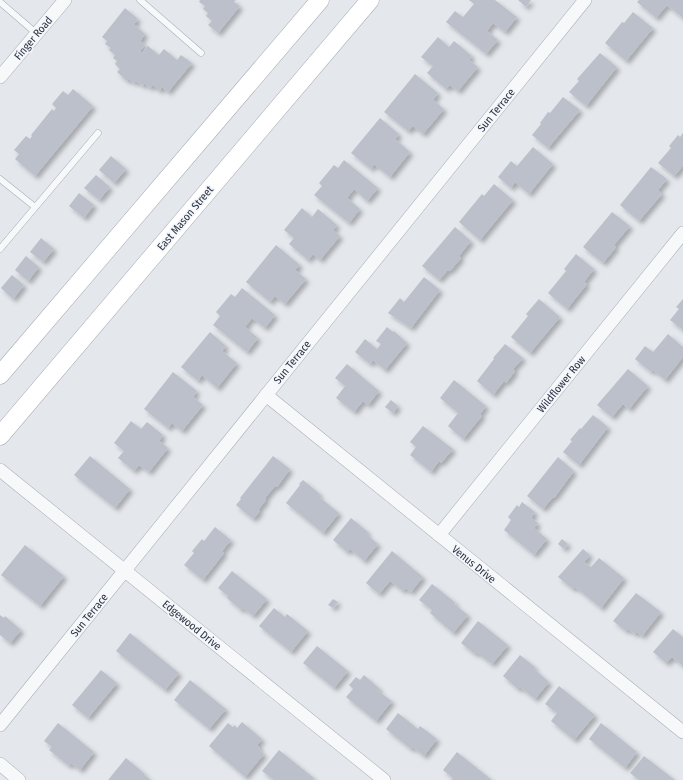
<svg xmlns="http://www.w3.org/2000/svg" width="683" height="780" font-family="'Fira Sans Condensed',sans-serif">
  <defs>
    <filter id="shadow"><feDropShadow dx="3.5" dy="3.5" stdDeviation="2" flood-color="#0004"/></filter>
  </defs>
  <rect width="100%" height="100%" fill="#e4e7ec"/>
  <g fill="#bbc0ca" filter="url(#shadow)">
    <polygon points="200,0 236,0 234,2 240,6 218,33 208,25 212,21 206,16 208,13 203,9 205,6 199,2"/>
    <polygon points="469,0 495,0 517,17 505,32 493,23 487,31 498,40 486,54 446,22 455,11 463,17 474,4"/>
    <polygon points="518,0 531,0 526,7"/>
    <polygon points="639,0 683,0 683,18 667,5 656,18 637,2"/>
    <polygon points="125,8 138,19 134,24 145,34 140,41 145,45 140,51 142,53 148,46 159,55 164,49 177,60 181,55 192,63 168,92 162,87 159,91 153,85 150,88 144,83 143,86 136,81 134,83 129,79 127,81 117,72 120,69 115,64 117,61 113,58 115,55 109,50 111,48 105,44 107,41 102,37"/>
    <polygon points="633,12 653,28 626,61 605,43 622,22 624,23"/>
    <polygon points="438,37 449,47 454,41 472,56 469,60 478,67 458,91 450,85 446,89 427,73 433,66 421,57"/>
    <polygon points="600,53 617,67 586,106 569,92 579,81 577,79"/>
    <polygon points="415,74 438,93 433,100 444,109 423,134 413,126 408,131 384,112"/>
    <polygon points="73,89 93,106 35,176 15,159 19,154 14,150 26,136 30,139 32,136 31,135 52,109 54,111 56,108 52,104 63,91 68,95"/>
    <polygon points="563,97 580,110 548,148 532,135 541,124 540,123 548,112 550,113"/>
    <polygon points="380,118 399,134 395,139 410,152 390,177 374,164 371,169 351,153"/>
    <polygon points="683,133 683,166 674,176 658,163 671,148 669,146 678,135 680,137"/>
    <polygon points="533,147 553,164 529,194 515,182 511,188 498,177 511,161 517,166"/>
    <polygon points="111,156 126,169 114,183 99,170"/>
    <polygon points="344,160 378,188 367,201 354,189 347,198 360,209 349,223 314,195 322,186 319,183 334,165 338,168"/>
    <polygon points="651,167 667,179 658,190 662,194 639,221 620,205"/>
    <polygon points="96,175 110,187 99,200 84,188"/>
    <polygon points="494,184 513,200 480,240 459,222 482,194 484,196"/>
    <polygon points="79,193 94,205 84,218 69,206"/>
    <polygon points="302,208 312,217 318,209 337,225 333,230 340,236 320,260 313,254 308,260 289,244 294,238 284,230"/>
    <polygon points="612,212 630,226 614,245 616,247 603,263 583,247"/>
    <polygon points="455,227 471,241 459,256 461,258 450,271 448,270 439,280 422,266"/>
    <polygon points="41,238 54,249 43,262 30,252"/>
    <polygon points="276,245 300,265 295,270 306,279 285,304 275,296 270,302 246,282"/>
    <polygon points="576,254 594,269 584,282 587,284 567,309 548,293 566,271 564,269"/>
    <polygon points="26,256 39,267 28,281 15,270"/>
    <polygon points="12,275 24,285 13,299 1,288"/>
    <polygon points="424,277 440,290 411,328 388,313 400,298 404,302"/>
    <polygon points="242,288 275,315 265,328 252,318 245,327 258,338 247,352 213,325 220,316 216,312 231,294 235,297"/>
    <polygon points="539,299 560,317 530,353 511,337 528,316 526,314"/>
    <polygon points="683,299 683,330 670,320 679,309 676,307"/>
    <polygon points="387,327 393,332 394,331 407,343 385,370 373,360 370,364 355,352 365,339 377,349 381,344 376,341"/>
    <polygon points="210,332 226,346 222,351 237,363 217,388 202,375 198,381 181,367"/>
    <polygon points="668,334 683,347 683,357 665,380 653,370 651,372 635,359 645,346 653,352"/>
    <polygon points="505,344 523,358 513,369 515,371 506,383 504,381 493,395 477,381 494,359 493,358"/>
    <polygon points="347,364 379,391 368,405 363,401 354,412 336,398 345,386 335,378"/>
    <polygon points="628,369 648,386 629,409 623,404 612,417 597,405"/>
    <polygon points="173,372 197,391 193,397 203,405 182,431 172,423 168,428 144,409"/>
    <polygon points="454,380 486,406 480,414 482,416 463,439 448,426 458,413 440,398"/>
    <polygon points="391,400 398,406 393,413 385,407"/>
    <polygon points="593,415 608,427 579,465 563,452 572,441 570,440 580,428 581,429"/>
    <polygon points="131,421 141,429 147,422 163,435 159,441 168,448 149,472 139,465 134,471 118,458 124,451 114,443"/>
    <polygon points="423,426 453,449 441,463 439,461 431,472 410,455 416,447 410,442"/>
    <polygon points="90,456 130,489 115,508 74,475"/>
    <polygon points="273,456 290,469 277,487 275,486 265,498 266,500 258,510 260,511 253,519 236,505 241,499 240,498"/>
    <polygon points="558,457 574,471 554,498 553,497 543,509 527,496"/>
    <polygon points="303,480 320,494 318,496 339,513 323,533 286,503 300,485 299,484"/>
    <polygon points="522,502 535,512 531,518 538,523 534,528 547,539 534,555 504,530 511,520 508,517 517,505 519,507"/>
    <polygon points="351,518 368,532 366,534 378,544 364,561 350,549 347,552 333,540"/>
    <polygon points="215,527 231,540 222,551 224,553 203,580 184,565 194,553 192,551 202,539 204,541"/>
    <polygon points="562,539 568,544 564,549 558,544"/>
    <polygon points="25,545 64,576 40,606 1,575"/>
    <polygon points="583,549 590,555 584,562 591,567 599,558 624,578 601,608 575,587 573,589 558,577"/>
    <polygon points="392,551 423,577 411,592 405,588 403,591 390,581 379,594 366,583"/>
    <polygon points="232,571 267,599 253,616 243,608 241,610 227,598 228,596 218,588"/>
    <polygon points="432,584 456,603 454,604 468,615 453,633 430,613 432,610 419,600"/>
    <polygon points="636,593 661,612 642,636 637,632 635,634 628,629 626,631 613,621"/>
    <polygon points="333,599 338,602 333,608 328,605"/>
    <polygon points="274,608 285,617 287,614 308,631 291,652 259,626"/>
    <polygon points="0,615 4,618 5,616 21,630 10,643 0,635"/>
    <polygon points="478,621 508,645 492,664 476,652 475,654 461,643"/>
    <polygon points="673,629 683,637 683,666 672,657 666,663 653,652"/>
    <polygon points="130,633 179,673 165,690 116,651"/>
    <polygon points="317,646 348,671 334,688 303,663"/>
    <polygon points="520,655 535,667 534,669 549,682 535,699 520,687 518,689 503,676"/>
    <polygon points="101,670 117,683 88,718 72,705"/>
    <polygon points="364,675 380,689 378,691 392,701 376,721 346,697 353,689 349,685 356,677 360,680"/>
    <polygon points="190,680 226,709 209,729 174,700"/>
    <polygon points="559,686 595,715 574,740 551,721 557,713 545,704"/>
    <polygon points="398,713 418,729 420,726 437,739 424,756 413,747 411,749 386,729"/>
    <polygon points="242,722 262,739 257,745 260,748 259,750 264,754 245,777 209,746 228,723 233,727 235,725 237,728"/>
    <polygon points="58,723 94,752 80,770 71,763 69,766 49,750 52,747 44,741"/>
    <polygon points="601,723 637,752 625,768 589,739"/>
    <polygon points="279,750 314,778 312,780 274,780 262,771"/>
    <polygon points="457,752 492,780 451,780 453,778 443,770"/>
    <polygon points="644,756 675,780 639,780 630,773"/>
    <polygon points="126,758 145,774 144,775 151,780 108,780"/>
  </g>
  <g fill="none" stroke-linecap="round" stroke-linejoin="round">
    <g stroke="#a9aeb7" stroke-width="7">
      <g id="service">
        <polyline points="140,0 201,53"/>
        <polyline points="0,2 37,34"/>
        <polyline points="0,179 35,207"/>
        <polyline points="0,249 98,133"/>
      </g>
    </g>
    <g stroke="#a9aeb7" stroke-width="14">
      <g id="minor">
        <polyline points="0,77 65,0"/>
        <polyline points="266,395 683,732"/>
        <polyline points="0,470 384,780"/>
        <polyline points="439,535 683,233"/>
        <polyline points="0,725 585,0"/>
        <polyline points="0,764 19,780"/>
      </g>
    </g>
    <g stroke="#a9aeb7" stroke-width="19">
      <g id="secondary">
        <polyline points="0,375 320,0"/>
        <polyline points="0,436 370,0"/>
      </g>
    </g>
    <use href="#service" stroke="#f7f8fa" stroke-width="6"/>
    <use href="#minor" stroke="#f7f8fa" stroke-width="13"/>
    <use href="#secondary" stroke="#fff" stroke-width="18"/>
  </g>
  <g text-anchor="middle" stroke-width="3.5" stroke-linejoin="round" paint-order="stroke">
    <g font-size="11" fill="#2b3445" stroke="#f4f6f9">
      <text transform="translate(33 38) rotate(-50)" y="4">Finger Road</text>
      <text transform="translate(496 110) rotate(-51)" y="4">Sun Terrace</text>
      <text transform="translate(185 218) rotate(-50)" y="4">East Mason Street</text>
      <text transform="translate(292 362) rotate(-51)" y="4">Sun Terrace</text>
      <text transform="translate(561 384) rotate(-51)" y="4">Wildflower Row</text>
      <text transform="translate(474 564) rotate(39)" y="4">Venus Drive</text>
      <text transform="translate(89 615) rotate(-51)" y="4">Sun Terrace</text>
      <text transform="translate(192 625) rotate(39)" y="4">Edgewood Drive</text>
    </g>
  </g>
</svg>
